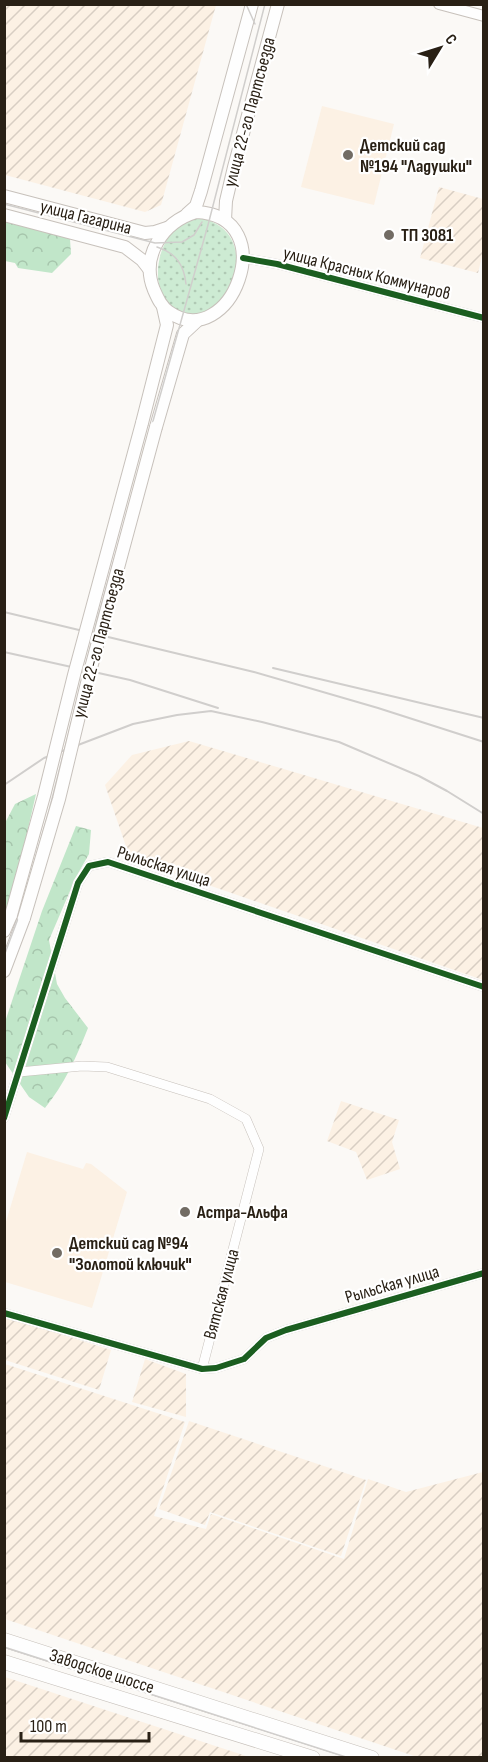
<svg xmlns="http://www.w3.org/2000/svg" width="488" height="1762" font-family="'Sofia Sans Condensed',sans-serif">
  <defs>
    <pattern id="industrial-furrows" width="10" height="10" patternUnits="userSpaceOnUse" patternTransform="scale(1.5)"><rect width="10" height="10" fill="#fcf1e4"/><path d="M-1 1l2-2M0 10L10 0M9 11l2-2" fill="none" stroke="#d8cec3"/></pattern>
    <pattern id="grass-dots" width="8" height="8" patternUnits="userSpaceOnUse" patternTransform="scale(1.5)"><rect width="8" height="8" fill="#cdebd3"/><path d="M2 2h.1M6 6h.1" fill="none" stroke="#b0c9b4" stroke-width="1.8" stroke-linecap="round"/></pattern>
    <pattern id="forest-crowns" width="20" height="18" patternUnits="userSpaceOnUse" patternTransform="scale(1.5)"><rect width="20" height="18" fill="#c1e6c9"/><path d="M2 6a3 3 0 1 1 6 0M12 15a3 3 0 1 1 6 0" fill="none" stroke="#a6c5ac"/></pattern>
  </defs>
  <rect width="100%" height="100%" fill="#fbf9f6"/>
  <g fill="#fcf1e4">
    <polygon points="322,106 394,124 374,205 301,187"/>
    <polygon points="27,1152 83,1169 86,1163 91,1164 127,1192 92,1308 5,1282 5,1225"/>
  </g>
  <g fill="url(#industrial-furrows)">
    <polygon points="4,5 216,5 161,205 145,212 5,175"/>
    <polygon points="439,187 483,199 483,252 478,273 420,258"/>
    <polygon points="189,741 483,828 483,980 130,858 105,785 132,755"/>
    <polygon points="341,1101 399,1120 392,1142 400,1169 367,1180 356,1152 327,1141"/>
    <polygon points="5,1317 111,1350 99,1390 5,1360"/>
    <polygon points="145,1359 186,1374 186,1417 132,1402"/>
    <polygon points="5,1364 185,1422 154,1516 206,1529 211,1514 344,1559 368,1479 406,1492 483,1472 483,1757 417,1757 5,1619"/>
    <polygon points="189,1421 366,1480 341,1556 210,1512 205,1525 159,1509"/>
    <polygon points="4,1677 5,1677 249,1757 5,1757"/>
  </g>
  <path fill="url(#grass-dots)" d="M201,218C264,233 231,317 192,315C140,312 151,220 201,218Z"/>
  <g fill="url(#forest-crowns)">
    <polygon points="4,220 24,223 70,239 71,254 52,273 18,268 15,263 5,261"/>
    <polygon points="36,794 11,903 5,921 5,823 15,804"/>
    <path d="M76,826L91,830L89,854L76,877L49,940L57,984L65,998L88,1028C77,1056 64,1085 45,1108L29,1097L5,1062L6,1019L42,911Z"/>
  </g>
  <g fill="none" stroke-linecap="round" stroke-linejoin="round">
    <g stroke="#c7c1bb" stroke-width="10">
      <g id="minor">
        <polyline points="243,258 277,264 484,318"/>
        <polyline points="19,1072 82,1066 107,1067 210,1099 246,1119 259,1149 202,1369"/>
        <polyline points="4,1118 78,883 89,866 108,862 484,987"/>
        <polyline points="4,1313 202,1369 216,1368 244,1359 266,1338 286,1330 484,1273"/>
      </g>
    </g>
    <g stroke="#c7c1bb" stroke-width="12">
      <polyline id="tertiary" points="439,4 484,16"/>
    </g>
    <g stroke="#c7c1bb" stroke-width="14">
      <g id="secondary">
        <polyline points="4,196 145,233 155,232 167,228"/>
        <path d="M196,212C285,216 230,355 169,312C161,306 158,299 154,290C140,256 163,222 196,212Z"/>
        <polyline points="187,214 196,206 201,191 252,4"/>
        <polyline points="4,215 125,247 142,260 149,269"/>
        <polyline points="225,220 226,201 234,167 278,4"/>
        <polyline points="142,423 167,325 163,307"/>
        <polyline points="156,427 183,334 198,320"/>
        <polyline points="4,931 11,915"/>
        <polyline points="4,971 24,918"/>
      </g>
    </g>
    <g stroke="#c7c1bb" stroke-width="15">
      <g id="primary">
        <polyline points="4,1640 372,1758"/>
        <polyline points="4,1662 313,1758"/>
      </g>
    </g>
    <use href="#minor" stroke="#fefefe" stroke-width="9"/>
    <use href="#tertiary" stroke="#fefefe" stroke-width="10"/>
    <use href="#secondary" stroke="#fefefe" stroke-width="12"/>
    <use href="#primary" stroke="#fefefe" stroke-width="14"/>
    <g stroke="#d0cecc" stroke-width="1.5">
      <polyline points="246,4 255,24"/>
      <polyline points="4,204 155,243 182,242 194,235 202,222"/>
      <path d="M157,247C176,253 184,265 186,284"/>
      <polyline points="4,956 19,916 49,811 98,617 208,225 265,4"/>
      <polyline points="4,1647 349,1758"/>
    </g>
    <g stroke="#d0cecc" stroke-width="2">
      <polyline points="4,612 254,672 378,708 484,742"/>
      <polyline points="4,652 130,680 218,708"/>
      <polyline points="273,668 484,718"/>
      <polyline points="4,785 44,758 133,724 177,715 211,711 262,722 339,742 419,776 447,791 484,814"/>
    </g>
    <g stroke="#c7c1bb" stroke-width="14" stroke-linecap="butt">
      <g id="secondary-bridge">
        <polyline points="11,915 44,796 74,675 142,423"/>
        <polyline points="24,918 59,799 88,679 156,427"/>
      </g>
    </g>
    <use href="#secondary-bridge" stroke="#fefefe" stroke-width="12"/>
    <g stroke="#fff" stroke-width="10">
      <g id="cycleway">
        <polyline points="243,258 277,264 484,318"/>
        <polyline points="4,1118 78,883 89,866 108,862 484,987"/>
        <polyline points="4,1313 202,1369 216,1368 244,1359 266,1338 286,1330 484,1273"/>
      </g>
    </g>
    <use href="#cycleway" stroke="#1b5e20" stroke-width="6"/>
  </g>
  <g fill="#726c64" stroke="#fff" stroke-width="2">
    <circle cx="348" cy="155" r="6"/>
    <circle cx="389" cy="235" r="6"/>
    <circle cx="185" cy="1212" r="6"/>
    <circle cx="57" cy="1253" r="6"/>
  </g>
  <g text-anchor="middle" stroke-width="4.5" stroke-linejoin="round" paint-order="stroke">
    <g font-size="18" fill="#292015" stroke="#fff">
      <text transform="translate(249 112) rotate(-75)" y="6">улица 22-го Партсъезда</text>
      <text transform="translate(86 217) rotate(14)" y="6">улица Гагарина</text>
      <text transform="translate(367 273) rotate(14)" y="6">улица Красных Коммунаров</text>
      <text transform="translate(98 643) rotate(-75)" y="6">улица 22-го Партсъезда</text>
      <text transform="translate(164 866) rotate(18)" y="6">Рыльская улица</text>
      <text transform="translate(392 1284) rotate(-16)" y="6">Рыльская улица</text>
      <text transform="translate(221 1294) rotate(-75)" y="6">Вятская улица</text>
      <text transform="translate(102 1671) rotate(18)" y="6">Заводское шоссе</text>
    </g>
    <g font-size="18" font-weight="bold" fill="#292015" stroke="#fff" text-anchor="start">
      <text x="360" y="151">Детский сад<tspan x="360" dy="21">№194 "Ладушки"</tspan></text>
      <text x="401" y="241">ТП 3081</text>
      <text x="197" y="1218">Астра-Альфа</text>
      <text x="69" y="1249">Детский сад №94<tspan x="69" dy="21">"Золотой ключик"</tspan></text>
    </g>
  </g>
  <rect width="488" height="1762" fill="none" stroke="#292015" stroke-width="12"/>
  <g transform="translate(440 48) rotate(52)" stroke="#ffffff" stroke-width="4.5" paint-order="stroke">
  <path d="M0-4.5L10 22L0 15L-10 22Z" fill="#292015"/>
  <text y="-9" font-size="16" font-weight="bold" text-anchor="middle" fill="#292015">С</text>
  </g>
  <path d="M21 1732v9h128v-9" fill="none" stroke="#292015" stroke-width="3"/>
  <text x="30" y="1732" font-size="18" fill="#292015" stroke="#ffffff" stroke-width="4.5" paint-order="stroke">100 m</text>
</svg>
